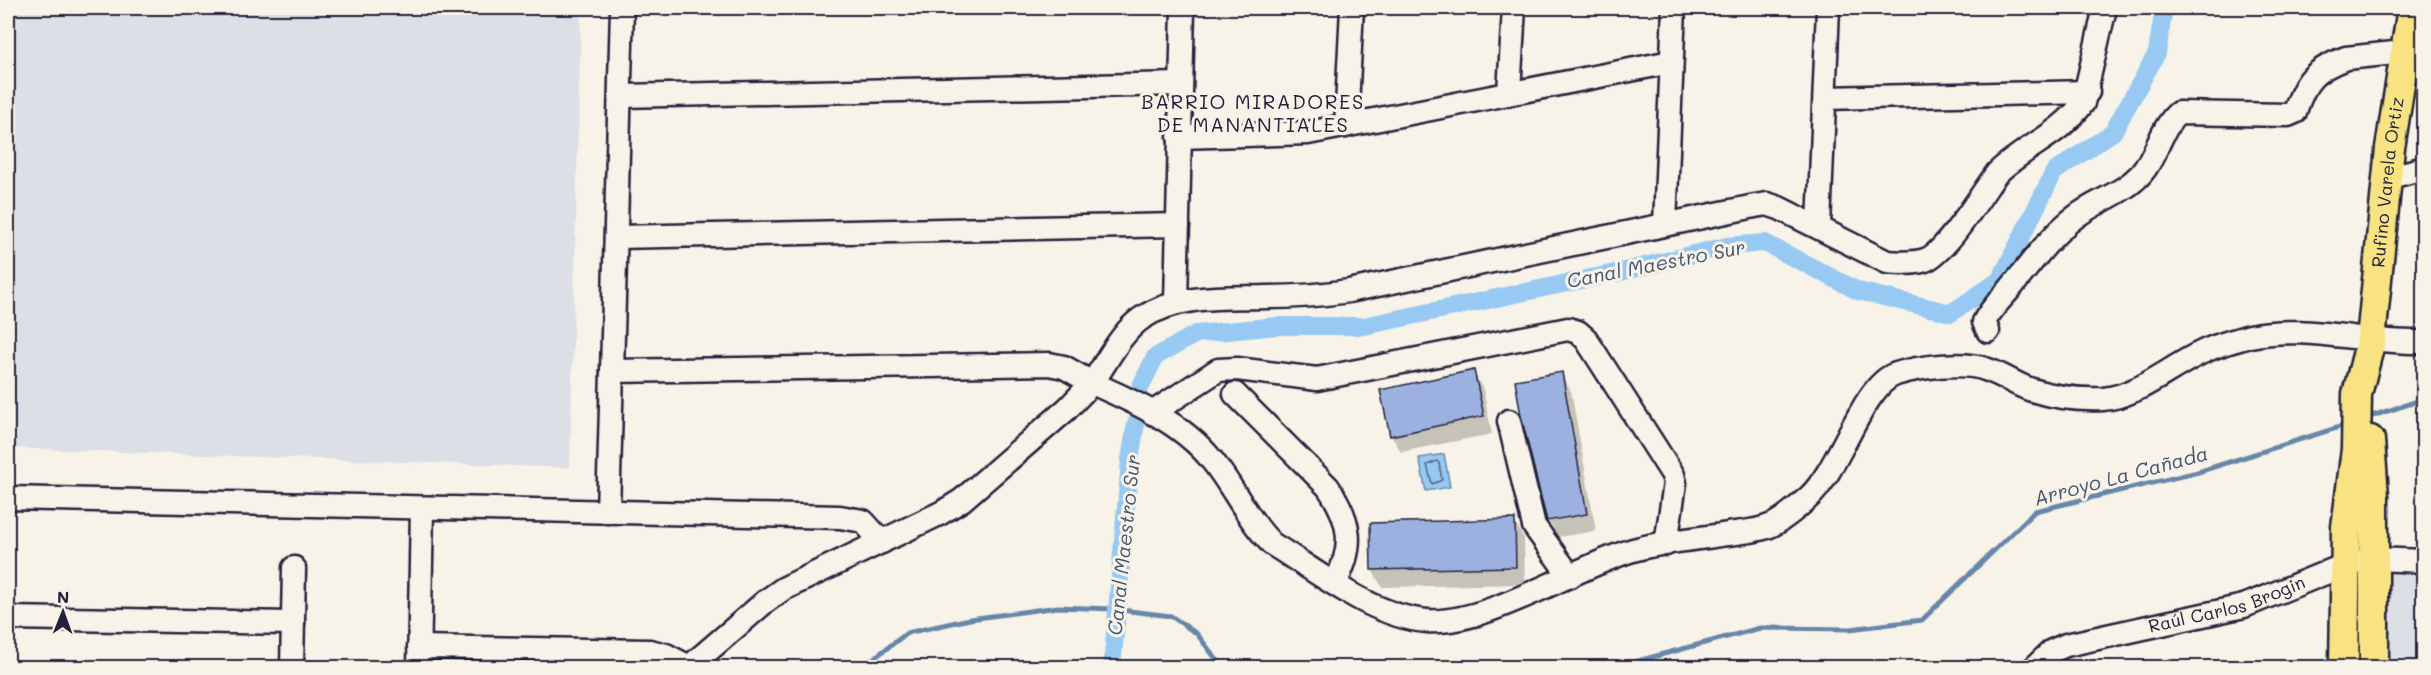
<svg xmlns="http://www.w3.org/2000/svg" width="2431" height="675" font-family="Mali,sans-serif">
  <rect width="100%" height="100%" fill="#f7f3e8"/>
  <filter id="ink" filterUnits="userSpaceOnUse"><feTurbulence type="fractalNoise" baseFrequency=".0167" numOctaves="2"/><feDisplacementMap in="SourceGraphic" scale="12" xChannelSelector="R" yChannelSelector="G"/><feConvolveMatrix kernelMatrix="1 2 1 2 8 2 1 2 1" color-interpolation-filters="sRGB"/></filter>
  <g filter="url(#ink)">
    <g fill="#dcdfe5">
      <polygon points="8,8 581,8 570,468 8,448"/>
      <polygon points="2389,573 2423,573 2423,667 2391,667"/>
    </g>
    <polygon fill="#97c9f3" stroke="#6886a9" stroke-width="1.5" points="1444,454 1450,487 1426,491 1419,458"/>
    <g fill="#0003">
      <polygon points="1473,372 1483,389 1492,434 1401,452 1391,435"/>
      <polygon points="1561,374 1571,391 1596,531 1558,537 1548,520"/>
      <polygon points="1514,521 1524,538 1525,584 1382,587 1372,570"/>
    </g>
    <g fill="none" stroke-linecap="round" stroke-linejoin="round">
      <polygon stroke="#516585" stroke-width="1.5" points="1437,461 1439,463 1442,480 1432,484 1427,465"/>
      <g stroke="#6886a9" stroke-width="5">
        <polyline points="2366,418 2424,399"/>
        <polyline points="861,668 907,633 970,619 1058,607 1113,609 1171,616 1197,634 1220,664 1226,668"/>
        <polyline points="1612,668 1760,628 1850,629 1922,620 2035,511 2198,472 2349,424"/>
      </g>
      <g stroke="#97c9f3" stroke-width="18">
        <polyline points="1138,392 1155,357 1196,334 1278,326 1364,326 1629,270 1727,246 1765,243 1858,291 1951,313 2000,280 2054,172 2113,132 2157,53 2164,8"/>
        <polyline points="1112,668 1130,460 1136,423"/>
      </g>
    </g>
    <g fill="#9cb1df" stroke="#22223b" stroke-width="1.5">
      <polygon points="1474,370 1484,416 1390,436 1380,390"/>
      <polygon points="1562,372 1587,514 1547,521 1521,416 1515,380"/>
      <polygon points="1515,519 1516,567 1371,570 1370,523"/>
    </g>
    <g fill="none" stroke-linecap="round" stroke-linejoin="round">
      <g stroke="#22223b" stroke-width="27">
        <g id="minor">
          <path d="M622,8L612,371L1049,364L1064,367L1092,383C1107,362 1121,332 1142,318C1178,294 1226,298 1267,297C1295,297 1322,295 1349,291L1755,206L1767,204L1779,208L1887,262C1899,263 1912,264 1925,260C1946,253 1982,193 1997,173C2024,147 2061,134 2083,103L2105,8"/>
          <polyline points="1509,92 1514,8"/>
          <polyline points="621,96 1181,84"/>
          <polyline points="1825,98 2088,92"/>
          <polyline points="1346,126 1352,8"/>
          <polyline points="1179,137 1308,133 1671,62"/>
          <polyline points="2387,178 2424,168"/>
          <polyline points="1665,224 1674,8"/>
          <polyline points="1819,226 1828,8"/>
          <polyline points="617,237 1178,225"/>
          <polyline points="1176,303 1183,8"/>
          <path d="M1988,331L1984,322C1990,310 2000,300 2009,290C2030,265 2051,234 2078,215C2097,201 2123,193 2140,175C2157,157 2160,129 2178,113L2288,115L2295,112C2305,80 2314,70 2346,58L2404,52"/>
          <path d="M1235,394L1328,487C1351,521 1355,546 1335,583"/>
          <polyline points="1152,413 1218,370 1237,369 1317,379 1568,329 1578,332 1586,339 1673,475 1675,483 1666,544"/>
          <polyline points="1509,421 1534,526 1570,576"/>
          <polyline points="8,498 840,517 863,521 882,542"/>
          <polyline points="608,512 612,371"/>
          <polyline points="8,618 293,623"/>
          <polyline points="419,647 650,651 666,655 689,667"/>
          <polyline points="292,668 294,568"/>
          <polyline points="419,668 422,508"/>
          <path d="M688,668L766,601L783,589L941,513L962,500L1067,409L1092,383C1133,401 1182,423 1211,459C1233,486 1247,519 1272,544C1318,572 1373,617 1427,621C1488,625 1572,568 1633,550C1664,541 1697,539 1728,534C1743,532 1759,531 1772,525C1785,519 1798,507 1808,498C1840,470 1862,385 1896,374C1918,367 1964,361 1985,369C2002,374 2016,385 2032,390C2054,397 2080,400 2103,399C2140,396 2173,364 2207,350C2220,344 2236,340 2250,336C2305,324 2367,344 2424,342"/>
          <path id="s1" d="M2034,668L2052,651L2066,645L2244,606L2345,565L2374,559L2424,561"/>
        </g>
      </g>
      <g stroke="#22223b" stroke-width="33">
        <g id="major">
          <polyline points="2370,440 2374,496 2374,668"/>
          <path id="s2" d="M2344,668L2346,527L2356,449L2357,394L2371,340L2390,148L2412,8"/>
        </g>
      </g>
      <polyline stroke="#22223b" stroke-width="3" stroke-dasharray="4.5 4.5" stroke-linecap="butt" points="2006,668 2016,659"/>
      <use href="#minor" stroke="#f7f3e8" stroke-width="22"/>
      <use href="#major" stroke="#f8e281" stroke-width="28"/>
    </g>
  </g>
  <g text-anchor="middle" stroke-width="6" stroke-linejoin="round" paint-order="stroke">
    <g font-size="18" fill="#22223b" stroke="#f7f3e8">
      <text dy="6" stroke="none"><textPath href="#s2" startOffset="489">Rufino Varela Ortiz</textPath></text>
      <text dy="6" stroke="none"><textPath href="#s1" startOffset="206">Raúl Carlos Brogin</textPath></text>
    </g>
    <g font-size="20" letter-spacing="1.5" fill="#22223b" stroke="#f7f3e8">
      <text x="1253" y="109">BARRIO MIRADORES<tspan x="1253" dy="23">DE MANANTIALES</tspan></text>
    </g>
    <g font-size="20" font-style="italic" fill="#455472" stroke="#f7f3e8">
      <text transform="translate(1656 264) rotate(-11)" y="7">Canal Maestro Sur</text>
      <text transform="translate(2121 476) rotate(-15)" y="7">Arroyo La Cañada</text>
      <text transform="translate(1124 545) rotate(-84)" y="7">Canal Maestro Sur</text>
    </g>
  </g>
  <rect width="2431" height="675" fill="none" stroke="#f7f3e8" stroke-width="30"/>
  <rect x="15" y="15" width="2401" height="645" fill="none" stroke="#22223b" stroke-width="2" filter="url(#ink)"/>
  <g transform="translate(63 612) rotate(1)" stroke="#f7f3e8" stroke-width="4.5" paint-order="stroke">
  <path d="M0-4.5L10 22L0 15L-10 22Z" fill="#22223b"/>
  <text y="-9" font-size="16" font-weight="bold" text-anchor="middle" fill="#22223b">N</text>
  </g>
</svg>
